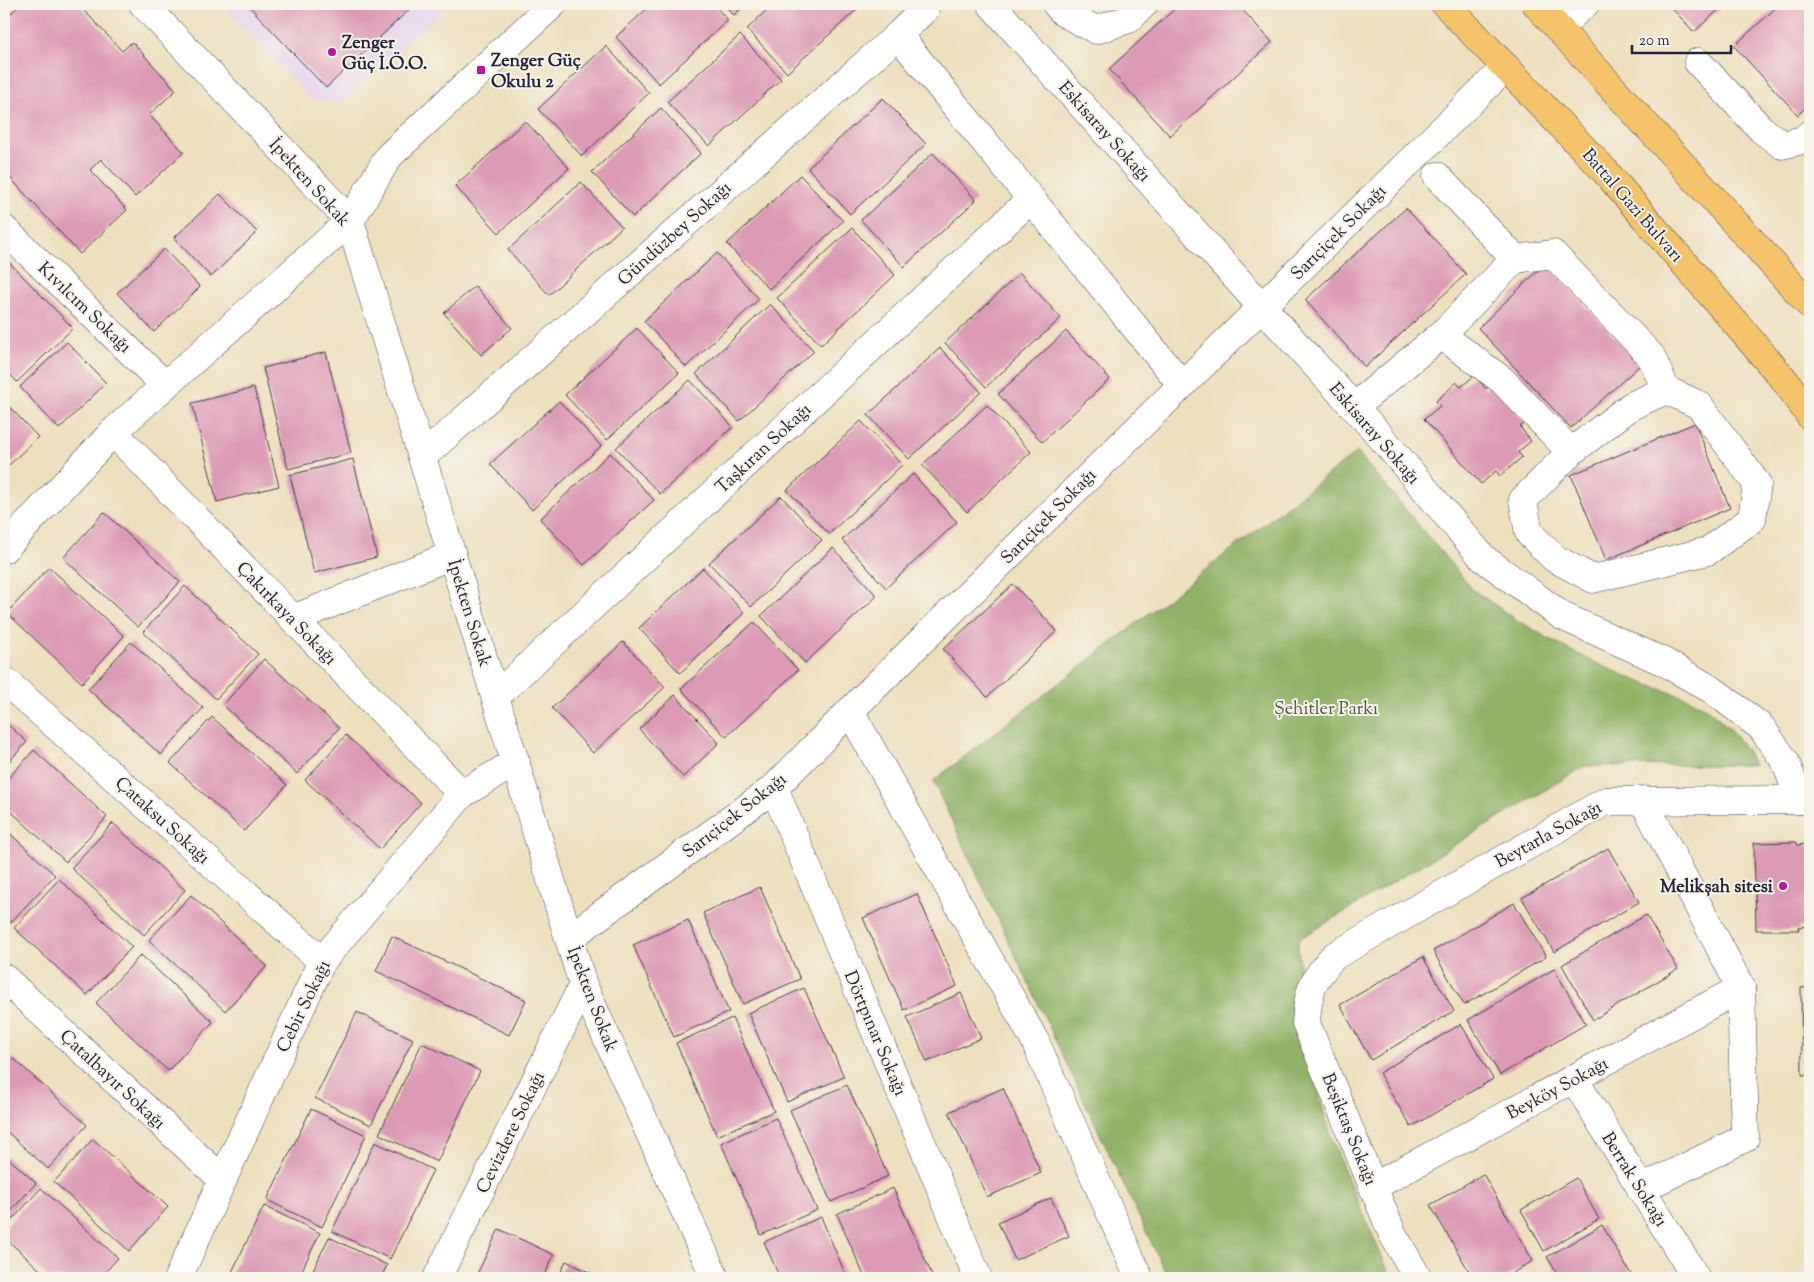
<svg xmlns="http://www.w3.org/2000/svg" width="1814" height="1282" font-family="'Sorts Mill Goudy',serif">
  <rect width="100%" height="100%" fill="#f7f3e8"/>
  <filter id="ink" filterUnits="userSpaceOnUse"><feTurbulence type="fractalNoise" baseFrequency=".02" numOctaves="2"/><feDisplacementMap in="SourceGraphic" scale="10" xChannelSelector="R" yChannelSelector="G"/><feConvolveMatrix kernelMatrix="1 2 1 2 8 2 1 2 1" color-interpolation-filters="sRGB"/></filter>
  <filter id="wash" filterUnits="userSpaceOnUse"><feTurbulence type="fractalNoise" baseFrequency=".0096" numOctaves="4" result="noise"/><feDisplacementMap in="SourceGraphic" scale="20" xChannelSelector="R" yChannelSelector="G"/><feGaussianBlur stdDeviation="1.12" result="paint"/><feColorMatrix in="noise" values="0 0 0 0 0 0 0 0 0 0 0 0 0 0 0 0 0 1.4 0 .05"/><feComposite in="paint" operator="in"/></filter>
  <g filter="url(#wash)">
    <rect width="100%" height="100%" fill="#eedfbe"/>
    <polygon fill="#e6d2f0" points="222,4 449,4 343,101 313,101"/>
    <path fill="#90b266" stroke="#596a50" d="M1357,452L1473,590L1514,618L1556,643L1600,665L1646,684L1692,700L1709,710L1723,722L1735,735L1746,750L1754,765L1585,766L1298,940C1301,1007 1310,1074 1332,1138C1349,1186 1372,1231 1391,1278H1168L933,781Z"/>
    <g id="blocks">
      <g fill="#dc9ab5">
        <polygon points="21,4 78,4 122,51 132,42 176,90 149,115 184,152 135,197 101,159 90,170 127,210 80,254 4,171 4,19"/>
        <polygon points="247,4 415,4 326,88"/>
        <polygon points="652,4 713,4 728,20 659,84 616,37"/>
        <polygon points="723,4 746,4 734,15"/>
        <polygon points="773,4 863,4 787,73 747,29"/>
        <polygon points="1180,4 1237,4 1272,42 1170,136 1109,69"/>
        <polygon points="1668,4 1725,4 1694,32"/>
        <polygon points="1780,4 1810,4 1810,103 1798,115 1734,46"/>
        <polygon points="740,35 781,79 709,146 667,102"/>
        <polygon points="606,46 649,93 582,156 538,109"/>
        <polygon points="883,98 926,144 850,214 808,168"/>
        <polygon points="661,108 701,153 633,217 592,172"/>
        <polygon points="525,121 569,168 499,233 455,186"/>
        <polygon points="933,153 976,200 904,267 861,220"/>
        <polygon points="800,175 843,221 769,289 727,244"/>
        <polygon points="581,182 622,227 549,295 508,250"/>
        <polygon points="220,194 257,232 211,277 174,238"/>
        <polygon points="1406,208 1466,274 1365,367 1305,300"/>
        <polygon points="852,228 895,275 821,345 777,298"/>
        <polygon points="164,249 200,287 154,332 117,293"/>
        <polygon points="717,253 759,299 686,367 644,321"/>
        <polygon points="4,257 73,328 17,382 4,368"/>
        <polygon points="1546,263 1640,365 1571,428 1478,328"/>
        <polygon points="1020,273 1061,318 986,387 945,343"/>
        <polygon points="475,286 512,328 481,355 444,313"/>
        <polygon points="770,304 814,351 739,421 696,374"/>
        <polygon points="637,328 679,373 607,440 565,395"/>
        <polygon points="1066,331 1110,379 1042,442 998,394"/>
        <polygon points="67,342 106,383 59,429 20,387"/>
        <polygon points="940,348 981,392 909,459 868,415"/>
        <polygon points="326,352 351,453 288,469 263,368"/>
        <polygon points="1475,375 1486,389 1491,384 1525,423 1520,427 1531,441 1518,452 1522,457 1500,476 1496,471 1481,484 1424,419 1440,406 1436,401 1457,382 1461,387"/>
        <polygon points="690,380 733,427 660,494 616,448"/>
        <polygon points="254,388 279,486 217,502 192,403"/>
        <polygon points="4,401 38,437 4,470"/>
        <polygon points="559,401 601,446 532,510 490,464"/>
        <polygon points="987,405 1031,452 967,512 922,465"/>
        <polygon points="861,421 902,465 829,534 787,490"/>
        <polygon points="1695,423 1730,508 1606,560 1571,475"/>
        <polygon points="610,453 654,500 584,565 540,519"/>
        <polygon points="353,459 377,557 314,573 290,475"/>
        <polygon points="913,474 957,522 886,588 842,540"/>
        <polygon points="781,496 822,540 751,607 709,563"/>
        <polygon points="104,512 180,582 138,627 63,558"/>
        <polygon points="833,548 877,596 805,663 761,616"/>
        <polygon points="49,567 124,636 82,683 7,613"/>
        <polygon points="703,568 744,613 680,673 639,628"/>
        <polygon points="1013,584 1057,631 987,697 943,649"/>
        <polygon points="185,586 258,654 216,699 143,632"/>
        <polygon points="754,622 798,670 726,737 681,689"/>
        <polygon points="131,642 203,708 161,755 88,689"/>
        <polygon points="623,642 665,687 593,753 552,708"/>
        <polygon points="264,659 339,728 297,774 223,705"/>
        <polygon points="675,695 719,743 683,777 639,729"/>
        <polygon points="212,717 287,785 244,831 170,763"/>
        <polygon points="4,721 27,742 4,767"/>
        <polygon points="346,735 421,803 380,849 305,780"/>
        <polygon points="34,750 107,817 66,862 4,805 4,783"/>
        <polygon points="113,823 185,890 144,935 71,868"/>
        <polygon points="4,828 55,875 10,923 4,918"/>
        <polygon points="1797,842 1797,845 1810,844 1810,926 1798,927 1799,930 1756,930 1754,843"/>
        <polygon points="1608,848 1639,902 1554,952 1522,898"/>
        <polygon points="59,879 132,947 87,995 14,928"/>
        <polygon points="760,887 800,979 743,1004 703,913"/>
        <polygon points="917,894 957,986 904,1010 863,918"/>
        <polygon points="191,895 267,966 225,1011 149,940"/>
        <polygon points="1514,903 1546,957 1464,1005 1433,951"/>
        <polygon points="1646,915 1678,969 1593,1020 1562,965"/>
        <polygon points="688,920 729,1012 674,1037 633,945"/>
        <polygon points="392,936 526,1000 509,1035 376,971"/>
        <polygon points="141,955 213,1022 168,1071 96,1003"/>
        <polygon points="1423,957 1454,1011 1371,1060 1340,1005"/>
        <polygon points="1554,969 1586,1024 1500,1075 1468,1020"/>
        <polygon points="1810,987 1810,1075 1802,1075 1801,988"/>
        <polygon points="804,988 844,1077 787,1102 748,1013"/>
        <polygon points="961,993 981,1038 927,1062 907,1017"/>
        <polygon points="357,1012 413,1039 371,1125 315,1098"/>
        <polygon points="732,1018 774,1111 717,1136 676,1043"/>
        <polygon points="1461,1024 1493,1079 1411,1127 1379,1073"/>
        <polygon points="422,1043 480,1071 437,1162 379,1134"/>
        <polygon points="13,1058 87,1125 48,1169 4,1129 4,1068"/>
        <polygon points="847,1085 888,1176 831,1202 790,1110"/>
        <polygon points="1003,1088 1041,1173 987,1197 949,1112"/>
        <polygon points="311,1109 366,1135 322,1227 267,1200"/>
        <polygon points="776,1118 817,1210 761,1235 721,1143"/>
        <polygon points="93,1139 168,1207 129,1251 54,1182"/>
        <polygon points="375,1142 433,1170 390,1259 332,1231"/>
        <polygon points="4,1154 36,1183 4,1219"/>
        <polygon points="1483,1174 1533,1261 1504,1278 1473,1278 1430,1205"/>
        <polygon points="1576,1178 1599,1219 1544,1251 1521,1210"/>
        <polygon points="41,1188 118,1258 100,1278 49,1278 4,1237 4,1229"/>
        <polygon points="893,1188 932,1275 925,1278 865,1278 837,1214"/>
        <polygon points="1051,1198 1069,1236 1015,1260 998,1222"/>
        <polygon points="264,1206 320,1233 298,1278 229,1278"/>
        <polygon points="821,1217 847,1278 780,1278 764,1242"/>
        <polygon points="1602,1225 1633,1278 1560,1278 1547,1257"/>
        <polygon points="499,1229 554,1255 543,1278 475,1278"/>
        <polygon points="329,1237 387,1265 381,1278 309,1278"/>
        <polygon points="566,1261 601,1278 558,1278"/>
      </g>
    </g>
  </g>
  <g filter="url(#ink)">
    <use href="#blocks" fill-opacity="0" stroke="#413e4f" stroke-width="1"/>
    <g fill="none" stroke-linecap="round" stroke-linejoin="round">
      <g stroke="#413e4f" stroke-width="29">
        <g id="minor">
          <polyline points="143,4 350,221 583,985 715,1278"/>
          <polyline points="991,4 1262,307 1375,430 1483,558 1562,616 1664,662 1714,691 1761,727 1785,761 1800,800"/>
          <polyline points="1056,4 1064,13 1096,30 1129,19 1144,4"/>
          <polyline points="1558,28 1585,4"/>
          <polyline points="898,35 1182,385"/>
          <polyline points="1698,62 1761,129 1782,145 1803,140 1810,134"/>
          <polyline points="4,229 165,385"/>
          <polyline points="1515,259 1553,254 1651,356 1666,390"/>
          <polyline points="1441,335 1502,380 1571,452 1631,406 1666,390 1699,405 1757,484 1752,519 1708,551 1593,579 1554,558 1529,533 1523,500 1571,452"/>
          <polyline points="1354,407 1441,335 1515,259 1437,176"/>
          <polyline points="113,432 462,794"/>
          <polyline points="422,457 898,35 925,9 920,4"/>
          <polyline points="4,549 113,432 350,221 389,156 553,4"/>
          <polyline points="293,619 452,555"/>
          <polyline points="4,680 322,961"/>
          <polyline points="496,696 1031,199"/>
          <polyline points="850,711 1035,1041 1139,1278"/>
          <polyline points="774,788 978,1278"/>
          <polyline points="569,938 774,788 850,711 1506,67"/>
          <polyline points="4,978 223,1180"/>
          <polyline points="1574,1079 1696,1278"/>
          <polyline points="1373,1187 1741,988"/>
          <polyline points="1641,1189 1745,1138 1741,988 1643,800"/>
          <polyline points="178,1278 322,961 462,794 516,762"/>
          <polyline points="437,1278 583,985"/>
          <path d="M1418,1278L1392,1233L1306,1023C1308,989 1312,981 1334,956L1606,801L1810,800"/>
        </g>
      </g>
      <g stroke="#413e4f" stroke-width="29">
        <g id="major">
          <polyline points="1445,4 1604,170 1787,383 1810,416"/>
          <polyline points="1536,4 1810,305"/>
        </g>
      </g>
      <use href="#minor" stroke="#fff" stroke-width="28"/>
      <use href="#major" stroke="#f3c26a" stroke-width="28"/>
    </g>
  </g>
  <g fill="#b5179e" stroke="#f7f3e8" stroke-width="2">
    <circle cx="332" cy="52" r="5"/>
    <rect x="476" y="65" width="10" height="10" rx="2.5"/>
    <circle cx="1783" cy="886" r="5"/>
  </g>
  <g text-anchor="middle" stroke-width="4" stroke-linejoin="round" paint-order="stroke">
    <g font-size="18" font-weight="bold" fill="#22223b" stroke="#f7f3e8" text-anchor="start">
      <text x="342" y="48">Zenger<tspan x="342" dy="21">Güç İ.Ö.O.</tspan></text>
      <text x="491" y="66">Zenger Güç<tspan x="491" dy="21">Okulu 2</tspan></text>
      <text x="1773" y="892" text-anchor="end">Melikşah sitesi</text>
    </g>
    <g font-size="18" fill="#22223b" stroke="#f7f3e8">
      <text transform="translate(1105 131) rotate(48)" y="6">Eskisaray Sokağı</text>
      <text transform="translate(310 182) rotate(48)" y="6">İpekten Sokak</text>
      <text transform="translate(1633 205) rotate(49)" y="6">Battal Gazi Bulvarı</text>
      <text transform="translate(1338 232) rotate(-45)" y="6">Sarıçiçek Sokağı</text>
      <text transform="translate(674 233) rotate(-42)" y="6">Gündüzbey Sokağı</text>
      <text transform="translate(85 307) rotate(44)" y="6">Kıvılcım Sokağı</text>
      <text transform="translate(1375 433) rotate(49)" y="6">Eskisaray Sokağı</text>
      <text transform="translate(763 448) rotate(-43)" y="6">Taşkıran Sokağı</text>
      <text transform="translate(1048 516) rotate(-45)" y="6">Sarıçiçek Sokağı</text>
      <text transform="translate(287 613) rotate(46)" y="6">Çakırkaya Sokağı</text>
      <text transform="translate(470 613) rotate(73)" y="6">İpekten Sokak</text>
      <text transform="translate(734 815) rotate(-38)" y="6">Sarıçiçek Sokağı</text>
      <text transform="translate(163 820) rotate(42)" y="6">Çataksu Sokağı</text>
      <text transform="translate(1548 834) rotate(-29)" y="6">Beytarla Sokağı</text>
      <text transform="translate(593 999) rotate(69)" y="6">İpekten Sokak</text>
      <text transform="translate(303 1006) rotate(-64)" y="6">Cebir Sokağı</text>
      <text transform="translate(876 1033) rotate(67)" y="6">Dörtpınar Sokağı</text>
      <text transform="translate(113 1079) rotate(43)" y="6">Çatalbayır Sokağı</text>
      <text transform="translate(1557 1088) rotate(-28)" y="6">Beyköy Sokağı</text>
      <text transform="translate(1350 1129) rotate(68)" y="6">Beşiktaş Sokağı</text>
      <text transform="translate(510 1132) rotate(-64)" y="6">Cevizdere Sokağı</text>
      <text transform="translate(1635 1179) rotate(58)" y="6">Berrak Sokağı</text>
    </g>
    <g font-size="18" fill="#4e564c" stroke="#f7f3e8">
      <text x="1326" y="714">Şehitler Parkı</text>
    </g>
  </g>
  <rect width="1814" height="1282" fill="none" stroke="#f7f3e8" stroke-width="20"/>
  <path d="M1632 45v8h99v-8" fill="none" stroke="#22223b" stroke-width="2.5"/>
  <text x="1639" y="45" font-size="15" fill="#22223b" stroke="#f7f3e8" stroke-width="4" paint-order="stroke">20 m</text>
</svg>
